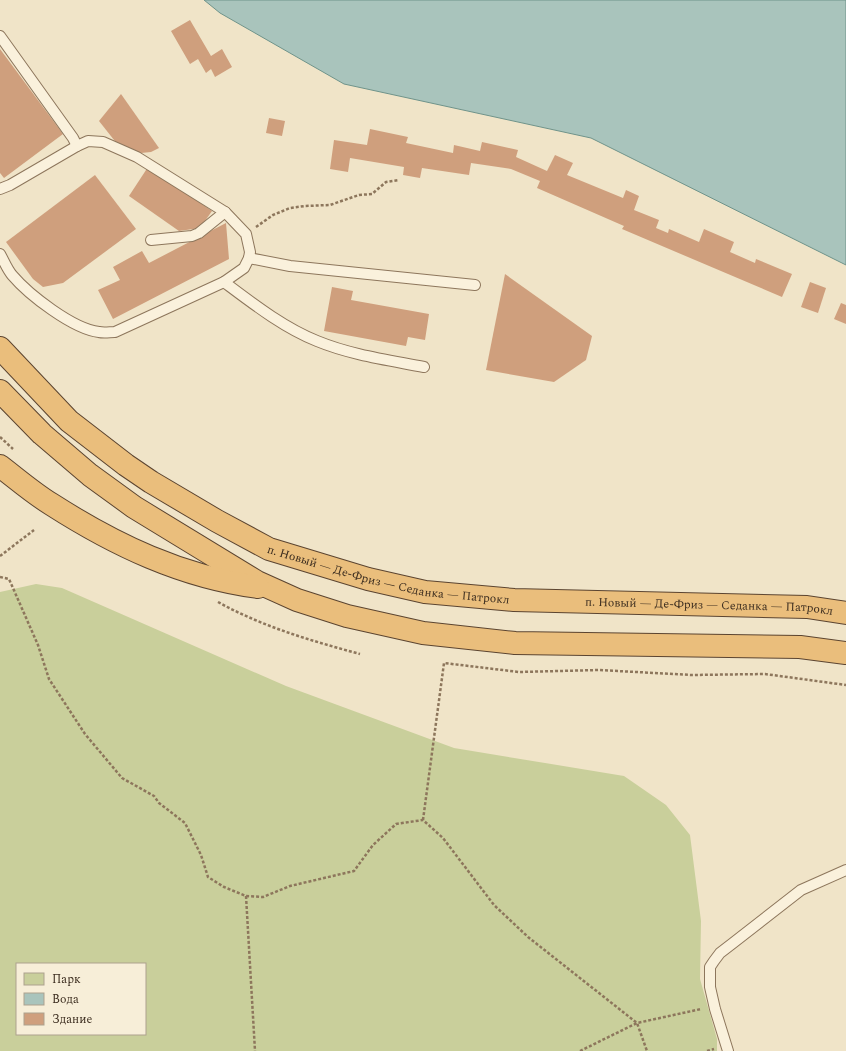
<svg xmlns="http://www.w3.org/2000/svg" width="846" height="1051" font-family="Spectral,serif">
  <rect width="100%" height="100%" fill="#f0e4c8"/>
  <path fill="#c9cf9b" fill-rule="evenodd" d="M36,584L62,588L286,686L454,748L624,776L666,805L690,835L701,921L700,979L717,1039V1051H0V592ZM17,964H145V1034H17Z"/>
  <polygon fill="#a9c4bc" stroke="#6f938a" points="204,0 846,0 846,265 591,138 344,84 220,13"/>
  <g fill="#cf9f7d">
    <polygon points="190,20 211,56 222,49 232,67 215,77 211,69 206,73 198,59 190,64 171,31"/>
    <polygon points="0,49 63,134 4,178 0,173"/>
    <polygon points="121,94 159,148 151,152 141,153 130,150 118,145 99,121"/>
    <polygon points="269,118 285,121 282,136 266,133"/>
    <polygon points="370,129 408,137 406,143 453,153 454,145 480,151 482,142 518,150 516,157 547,171 555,155 573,163 567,175 623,198 626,190 639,196 634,210 659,220 656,228 668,233 669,229 699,242 704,229 734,242 730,252 755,263 756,259 792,274 782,297 622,229 624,226 537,188 540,181 511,169 471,163 469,175 422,168 420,178 403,175 404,167 350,158 348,172 330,169 334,140 367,145"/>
    <polygon points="148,167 212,211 200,228 179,231 129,196"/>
    <polygon points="95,175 136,229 63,283 43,287 33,279 6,242"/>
    <polygon points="226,223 229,259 113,319 98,290 120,280 113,267 142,251 149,263"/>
    <polygon points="505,274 592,336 586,360 554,382 486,370"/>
    <polygon points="810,282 826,288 818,313 801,307"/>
    <polygon points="332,287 353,291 351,300 429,314 425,340 408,337 406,346 324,331"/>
    <polygon points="841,303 846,305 846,324 834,319"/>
  </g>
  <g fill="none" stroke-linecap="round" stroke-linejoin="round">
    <g stroke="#8d765c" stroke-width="12">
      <g id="service">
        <polyline points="0,36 73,138 77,146"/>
        <path d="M0,189L10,185L77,146L88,141L103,142L137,157L225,212L246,234L250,252L249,258L244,268L224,282L115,332C110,332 104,333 99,332C73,329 29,295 12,275C7,269 4,261 0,254"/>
        <polyline points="151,240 192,236 199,233 225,212"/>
        <polyline points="249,258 290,266 475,285"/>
        <path d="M224,282C252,303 284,328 317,341C351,355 388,360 424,367"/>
        <polyline points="728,1051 715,1009 710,987 710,967 714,961 720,953 733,943 801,890 846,870"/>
      </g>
    </g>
    <g stroke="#5b4430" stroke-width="24">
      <g id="trunk">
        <path id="s1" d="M0,348L69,421L126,465L151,482L217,521L269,549L368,579L425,592L514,600L807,607L846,613"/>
        <polyline points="0,391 42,434 90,475 134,507 257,582 297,600 347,616 423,633 515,643 800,647 846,653"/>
        <path d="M0,466C17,479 33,493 51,504C115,545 182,577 258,587"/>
      </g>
    </g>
    <g stroke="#8d765c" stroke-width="2.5" stroke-dasharray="3 2" stroke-linecap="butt">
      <polyline points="256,227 273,215 290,208 305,206 330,205 359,195 372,194 386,182 399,180"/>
      <polyline points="0,437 13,449"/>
      <polyline points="0,556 34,530"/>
      <polyline points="0,577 9,579 38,645 49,679 85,734 122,778 154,796 159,803 185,823 201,855 208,877 224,887 246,896 263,897 290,886 354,871 373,845 396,824 423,820 443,838 494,905 528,937 637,1023 647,1051"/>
      <path d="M218,602C263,627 312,641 360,654"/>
      <polyline points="423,820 444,663 519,672 599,670 692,675 765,674 846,685"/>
      <polyline points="246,896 255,1051"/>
      <polyline points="580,1051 637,1023 701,1009"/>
      <polyline points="707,1051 714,1049"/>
    </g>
    <use href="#service" stroke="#faf1dc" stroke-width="10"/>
    <use href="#trunk" stroke="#eabe7c" stroke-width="22"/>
  </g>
  <g text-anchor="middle" stroke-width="3.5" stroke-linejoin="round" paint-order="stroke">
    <g font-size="12" fill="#3d2e20" stroke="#f7eed8">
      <text dy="4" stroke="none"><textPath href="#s1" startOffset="461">п. Новый — Де-Фриз — Седанка — Патрокл</textPath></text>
      <text dy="4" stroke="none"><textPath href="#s1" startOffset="785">п. Новый — Де-Фриз — Седанка — Патрокл</textPath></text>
    </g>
  </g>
  <rect x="16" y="963" width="130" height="72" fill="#f7eed8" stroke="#ada18e"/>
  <rect x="24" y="973" width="20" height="12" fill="#c9cf9b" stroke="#ada18e"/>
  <text x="52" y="983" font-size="12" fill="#3d2e20">Парк</text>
  <rect x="24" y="993" width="20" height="12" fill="#a9c4bc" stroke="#ada18e"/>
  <text x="52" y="1003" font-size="12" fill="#3d2e20">Вода</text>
  <rect x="24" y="1013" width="20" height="12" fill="#cf9f7d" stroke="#ada18e"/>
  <text x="52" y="1023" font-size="12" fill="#3d2e20">Здание</text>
</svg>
